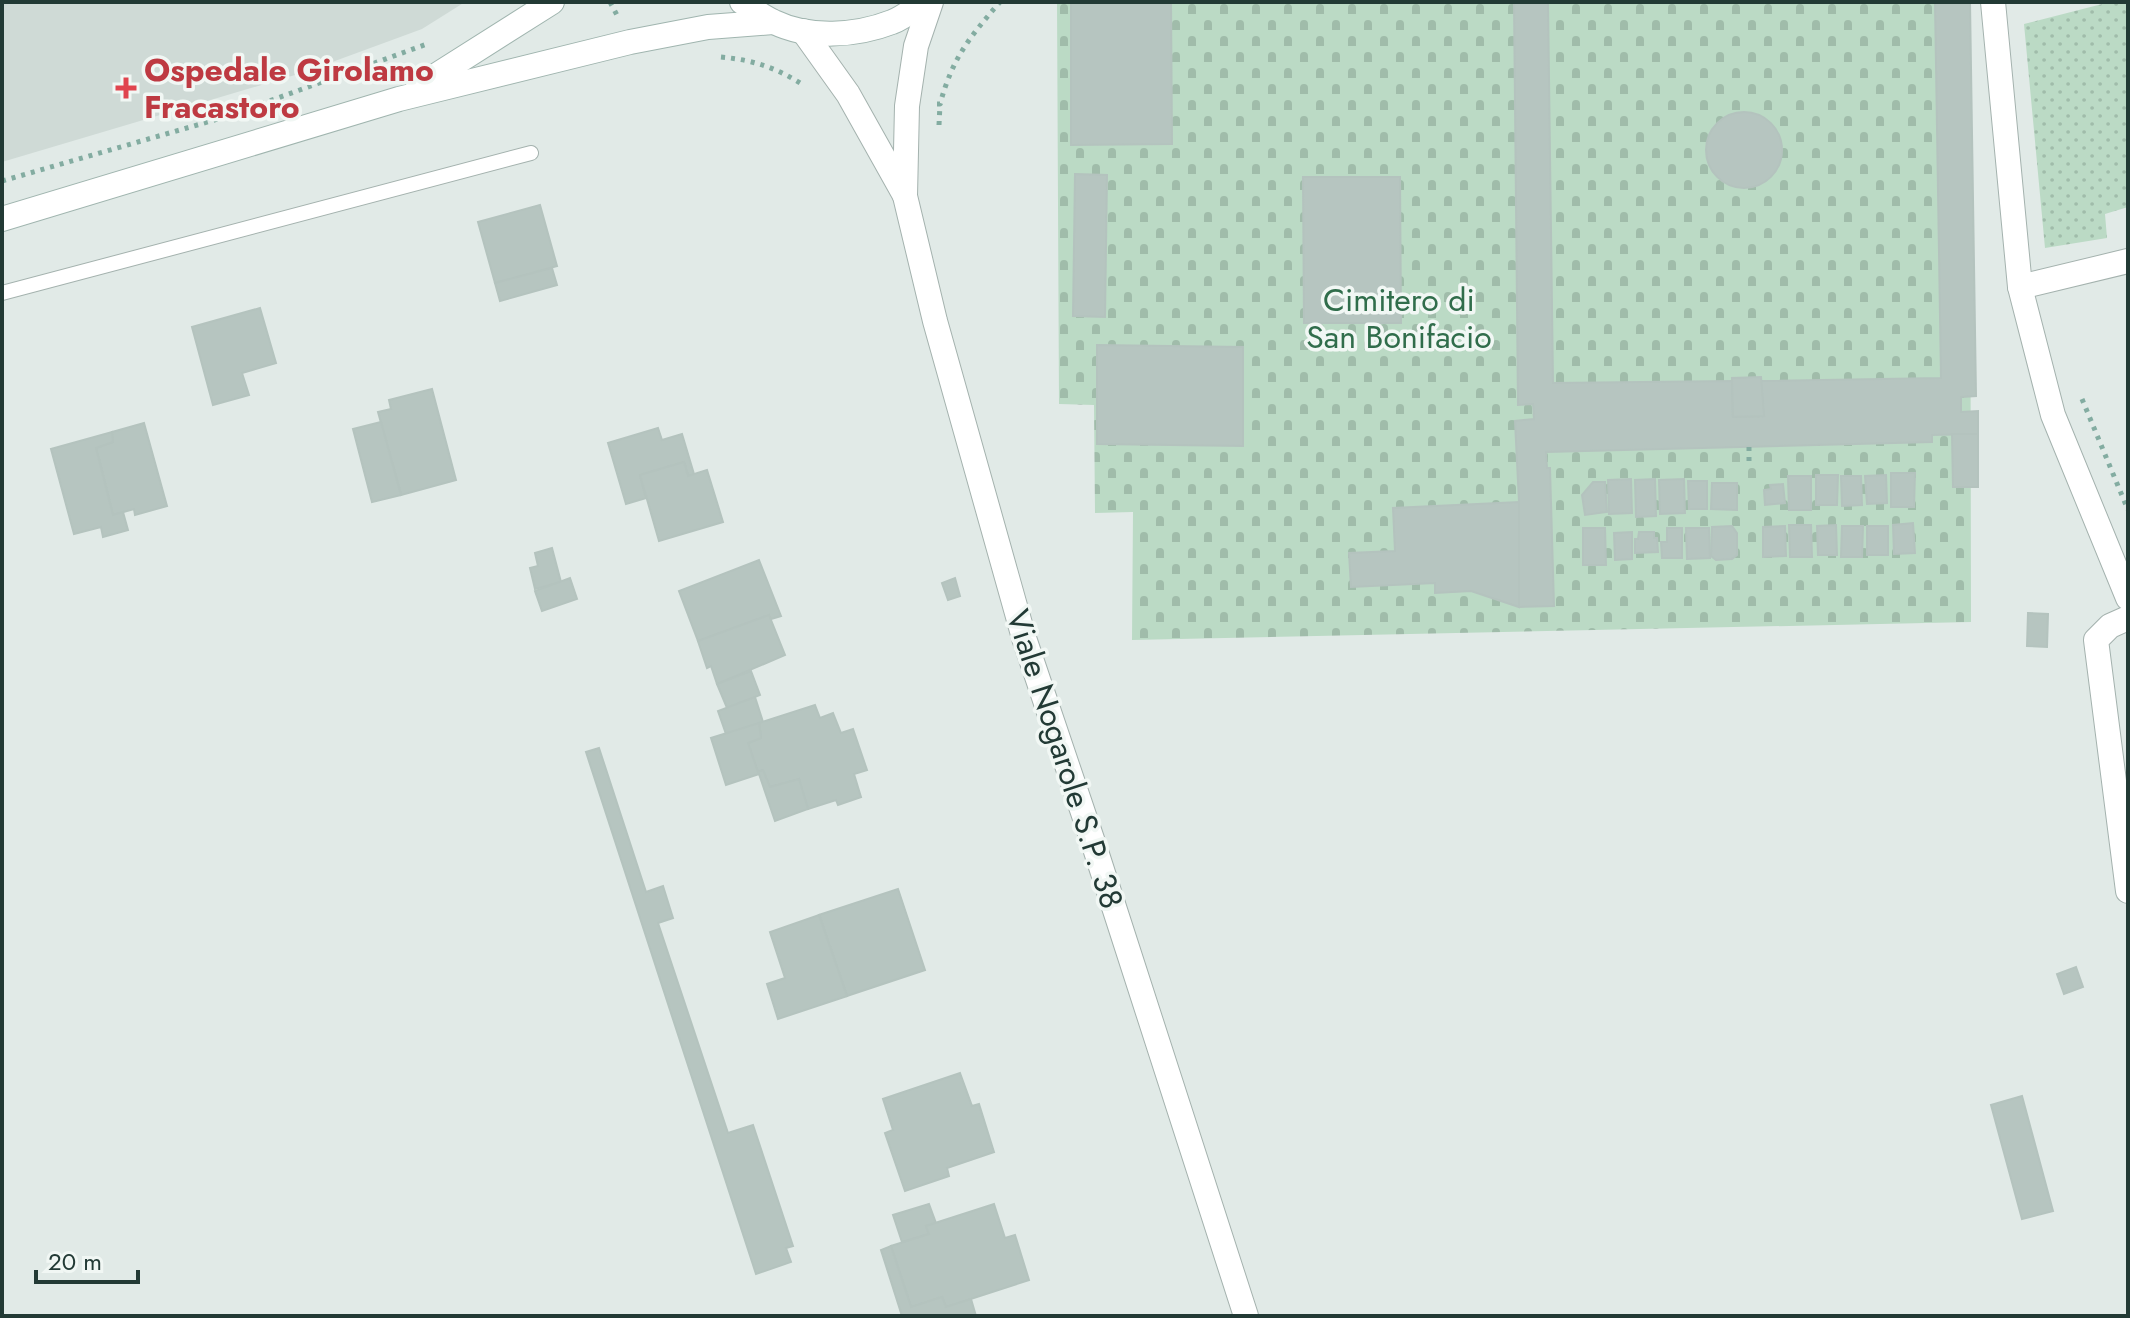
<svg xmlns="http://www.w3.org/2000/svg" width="2130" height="1318" font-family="Jost,sans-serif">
  <defs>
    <pattern id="cemetery-stones" width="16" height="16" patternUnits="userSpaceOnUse" patternTransform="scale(2)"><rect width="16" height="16" fill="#bbdac5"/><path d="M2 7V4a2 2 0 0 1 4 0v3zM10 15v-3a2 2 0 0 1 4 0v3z" fill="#a0bcaa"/></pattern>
    <pattern id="park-dots" width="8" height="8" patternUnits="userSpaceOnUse" patternTransform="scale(2)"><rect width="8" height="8" fill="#bbdac5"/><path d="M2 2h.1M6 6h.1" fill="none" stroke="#a0bcaa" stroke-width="1.8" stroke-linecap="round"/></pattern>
  </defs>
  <rect width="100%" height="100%" fill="#e1eae7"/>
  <polygon fill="#cfdad6" points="2,2 465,2 422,29 305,72 2,162"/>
  <polygon fill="url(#cemetery-stones)" points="1057,2 1970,2 1971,622 1132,640 1133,512 1095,513 1094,405 1059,404"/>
  <polygon fill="url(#park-dots)" points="2110,2 2128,2 2128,207 2105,214 2107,238 2045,248 2024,24"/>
  <g fill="#b6c5c0" stroke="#b4c3be" stroke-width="2">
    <polygon points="1071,2 1171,2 1172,144 1071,145"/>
    <polygon points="1514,2 1548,2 1553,383 1732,381 1733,417 1764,416 1761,381 1941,378 1935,2 1970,2 1976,396 1961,397 1961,412 1978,411 1978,434 1932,435 1932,442 1546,452 1547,468 1550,468 1554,606 1519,607 1519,502 1515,421 1534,419 1533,404 1518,405"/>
    <circle cx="1744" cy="150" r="38"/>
    <polygon points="1075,174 1107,175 1105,317 1073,316"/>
    <polygon points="1303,177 1400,177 1401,323 1304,323"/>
    <polygon points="540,205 557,266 495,283 478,222"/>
    <polygon points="552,268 557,285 500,301 495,283"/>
    <polygon points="260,308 276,363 242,373 249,395 213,405 192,327"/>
    <polygon points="1097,345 1243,347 1243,446 1097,444"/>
    <polygon points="1761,377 1764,416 1733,417 1732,378"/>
    <polygon points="432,389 456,480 401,495 378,412 391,409 389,400"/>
    <polygon points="381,422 401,495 372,502 353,429"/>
    <polygon points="144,423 167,506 135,515 134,509 113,515 96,448 113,442 112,432"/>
    <polygon points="658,428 662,440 682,434 694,474 688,476 684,462 640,475 646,498 626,504 608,443"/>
    <polygon points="112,432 113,442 96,448 113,515 123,512 128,530 103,537 101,527 74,534 51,449"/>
    <polygon points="1952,434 1978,434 1978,487 1953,487"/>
    <polygon points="684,462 688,476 707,470 723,522 659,541 640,475"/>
    <polygon points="1891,473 1915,473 1914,507 1891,507"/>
    <polygon points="1816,475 1838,475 1837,505 1816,505"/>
    <polygon points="1886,475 1887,503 1867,504 1865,476"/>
    <polygon points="1788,476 1811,476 1811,510 1789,510"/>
    <polygon points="1841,476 1861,476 1862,505 1842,506"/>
    <polygon points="1631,479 1632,513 1609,514 1608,480"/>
    <polygon points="1655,479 1656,516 1636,517 1635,480"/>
    <polygon points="1684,479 1685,513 1660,514 1659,480"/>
    <polygon points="1688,481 1707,481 1707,509 1689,509"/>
    <polygon points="1593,482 1605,482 1607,512 1585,515 1582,495"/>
    <polygon points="1712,483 1737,483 1737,510 1711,509"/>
    <polygon points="1783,484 1785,503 1765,505 1764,490 1771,489 1770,485"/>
    <polygon points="1519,502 1519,607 1471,591 1435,593 1435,583 1351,587 1349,553 1395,551 1393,508"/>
    <polygon points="1913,523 1915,553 1894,554 1893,525"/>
    <polygon points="1789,525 1811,525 1812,557 1790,557"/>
    <polygon points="1836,525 1837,555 1818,555 1817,526"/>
    <polygon points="1732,526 1737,533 1737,555 1732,559 1716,560 1711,556 1712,527"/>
    <polygon points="1785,526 1786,556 1763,557 1763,527"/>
    <polygon points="1842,526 1863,526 1862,557 1841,557"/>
    <rect x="1867" y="526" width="21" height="29"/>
    <polygon points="1583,528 1605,528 1606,565 1583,565"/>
    <polygon points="1667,528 1682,528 1682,558 1662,558 1661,542 1667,542"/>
    <polygon points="1686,528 1709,528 1710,558 1687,559"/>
    <polygon points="1632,532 1632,559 1615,560 1614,533"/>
    <polygon points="1639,532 1654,532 1654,538 1657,538 1658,552 1635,553 1635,539 1638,539"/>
    <polygon points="552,548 561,582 535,589 530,568 538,566 535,553"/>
    <polygon points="759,560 781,616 771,619 769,615 698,641 679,591"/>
    <polygon points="570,578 577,599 542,611 535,591"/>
    <polygon points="955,578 960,596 948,600 942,583"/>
    <polygon points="2028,613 2048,614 2047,647 2027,646"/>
    <polygon points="769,615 785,655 717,684 711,666 707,668 698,641"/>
    <polygon points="751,671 760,695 727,708 717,684"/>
    <polygon points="755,697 763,722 726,734 718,711"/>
    <polygon points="815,705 820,718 833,713 841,733 853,729 867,770 854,774 861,797 838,805 836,800 808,809 799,779 770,787 763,770 758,772 748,743 761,738 759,723"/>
    <polygon points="759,723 761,738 748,743 758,772 763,770 770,787 799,779 808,809 775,821 759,774 726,785 711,738"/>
    <polygon points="599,748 646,892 663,886 673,918 658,923 728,1133 753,1125 793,1246 786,1248 791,1262 756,1274 586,752"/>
    <polygon points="898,889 925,970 847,996 819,915"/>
    <polygon points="819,915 847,996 778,1019 767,984 785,978 770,932"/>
    <polygon points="2076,967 2083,987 2064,994 2057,974"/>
    <polygon points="960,1073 972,1106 979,1104 994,1152 947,1168 949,1176 905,1191 885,1133 893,1130 883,1099"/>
    <polygon points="2022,1096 2053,1211 2022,1219 1991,1105"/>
    <polygon points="929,1204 936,1223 926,1226 929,1234 902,1242 893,1215"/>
    <polygon points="994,1204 1005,1238 1015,1235 1029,1280 946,1307 942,1297 911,1307 891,1246 929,1234 926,1226"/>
    <polygon points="891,1246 911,1307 942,1297 946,1307 971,1299 976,1316 902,1316 881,1250"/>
  </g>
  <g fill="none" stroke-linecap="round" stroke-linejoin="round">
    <g stroke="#a4b2ae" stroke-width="16">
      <polyline id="service" points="2,293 531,153"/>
    </g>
    <g stroke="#a4b2ae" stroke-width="26">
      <g id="minor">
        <polyline points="1993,2 2020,287 2053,415 2128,598"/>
        <polyline points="2020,287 2128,261"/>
        <polyline points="2128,618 2110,626 2096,640 2128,891"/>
      </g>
    </g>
    <g stroke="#a4b2ae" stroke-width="26">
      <g id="tertiary">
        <polyline points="931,2 916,46 907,106 905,196 935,321 1024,638 1093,842 1246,1316"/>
        <polyline points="803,31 848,94 904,194"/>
      </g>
    </g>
    <g stroke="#a0b5af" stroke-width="26">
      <g id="secondary">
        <path d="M742,2C752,9 763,17 774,22C809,39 856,36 892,22C903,18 914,9 924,2"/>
        <polyline points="418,87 552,2"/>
        <polyline points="2,219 399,99 630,42 708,27 773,22"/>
      </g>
    </g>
    <g stroke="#83aca1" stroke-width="5" stroke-dasharray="4 6" stroke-linecap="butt">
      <polyline points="610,2 618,17"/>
      <path d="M721,57C754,60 777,68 805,86"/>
      <path d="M937,104H940C953,57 969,38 1000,2"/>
      <polyline points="939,125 940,104"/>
      <polyline points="2,181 225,117 427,44"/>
      <polyline points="2082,399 2128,510"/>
      <polyline points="1749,447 1749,467"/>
    </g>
    <use href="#service" stroke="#fff" stroke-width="14"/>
    <use href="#minor" stroke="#fff" stroke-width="24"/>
    <use href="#tertiary" stroke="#fff" stroke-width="24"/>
    <use href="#secondary" stroke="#fff" stroke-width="24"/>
  </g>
  <path fill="#e0444e" stroke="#f1f7f4" stroke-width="3" d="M122 76h8v8h8v8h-8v8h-8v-8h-8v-8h8z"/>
  <g text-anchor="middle" stroke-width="7" stroke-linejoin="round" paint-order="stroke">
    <g font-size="32" font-weight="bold" fill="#be3a42" stroke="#f1f7f4" text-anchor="start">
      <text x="144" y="81">Ospedale Girolamo<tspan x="144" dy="37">Fracastoro</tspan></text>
    </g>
    <g font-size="32" fill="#306d4b" stroke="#f1f7f4">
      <text x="1399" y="311">Cimitero di<tspan x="1399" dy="37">San Bonifacio</tspan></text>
    </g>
    <g font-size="32" fill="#223a35" stroke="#f1f7f4">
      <text transform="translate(1065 759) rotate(72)" y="11">Viale Nogarole S.P. 38</text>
    </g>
  </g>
  <rect width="2130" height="1318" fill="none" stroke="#223a35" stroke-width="8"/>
  <path d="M36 1270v12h102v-12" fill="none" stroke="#223a35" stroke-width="4"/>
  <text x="48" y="1270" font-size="24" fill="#223a35" stroke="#f1f7f4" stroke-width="6" paint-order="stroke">20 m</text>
</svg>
